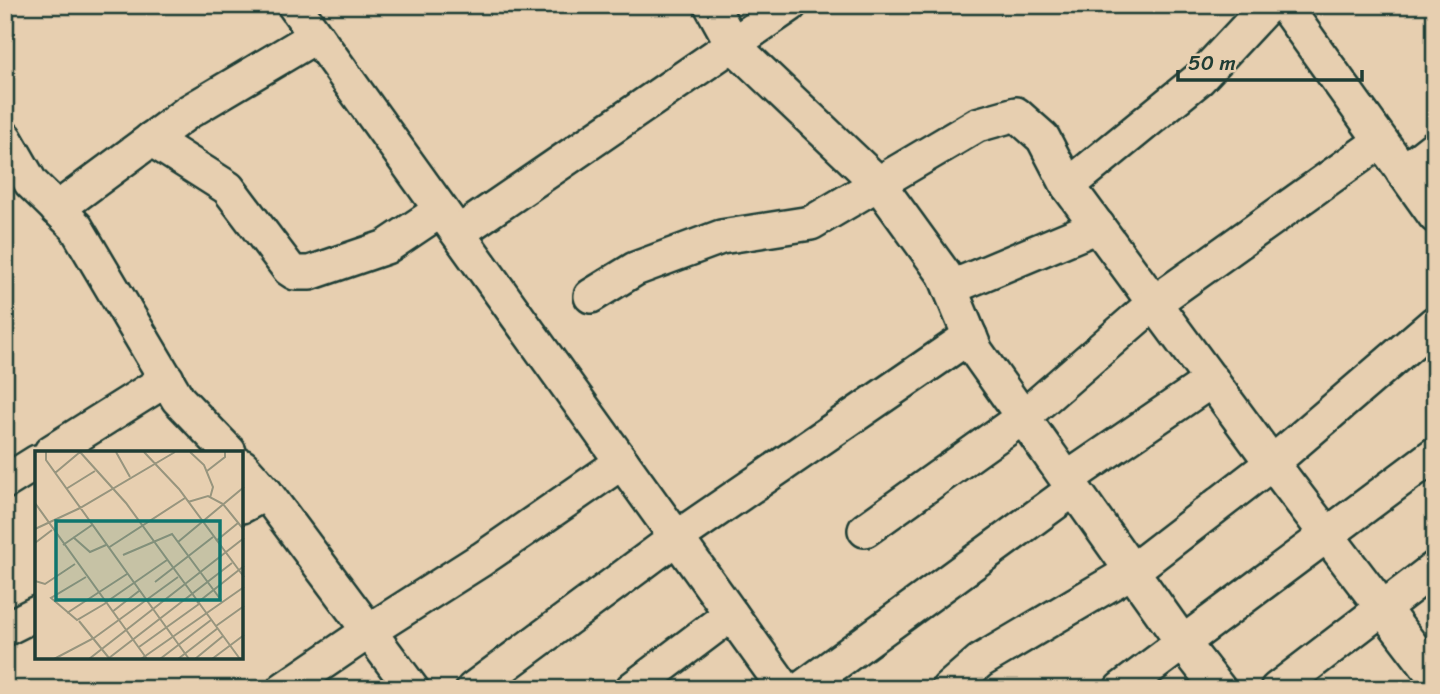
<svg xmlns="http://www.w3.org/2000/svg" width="1440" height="694" font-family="Sriracha,sans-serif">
  <rect width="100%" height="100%" fill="#e7cfb0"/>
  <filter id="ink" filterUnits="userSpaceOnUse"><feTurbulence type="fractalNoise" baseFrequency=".0143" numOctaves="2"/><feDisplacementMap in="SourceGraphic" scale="14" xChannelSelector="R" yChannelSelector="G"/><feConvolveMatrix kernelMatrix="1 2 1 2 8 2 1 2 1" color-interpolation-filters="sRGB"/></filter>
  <g filter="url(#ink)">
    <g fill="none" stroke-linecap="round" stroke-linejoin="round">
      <g stroke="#1f3d34" stroke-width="38">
        <g id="minor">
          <polyline points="294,5 785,689"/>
          <polyline points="711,5 733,45 878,183 944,274 976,351 1183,643 1219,689"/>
          <polyline points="1284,5 1435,216"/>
          <polyline points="5,138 31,183 76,227 178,399 229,452"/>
          <polyline points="151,139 228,188 289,269 295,273 310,273 386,247 441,210"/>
          <polyline points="1403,172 1435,147"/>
          <polyline points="1068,186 1199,79 1268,5"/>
          <polyline points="57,209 188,112 316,36"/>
          <polyline points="458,233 790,5"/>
          <polyline points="950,288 1098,226"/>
          <polyline points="591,296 635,269 721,237 811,223 977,125 1016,114 1043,138 1068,186 1272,463 1435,677"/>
          <polyline points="51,452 167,379"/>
          <polyline points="242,466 266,493 412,689"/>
          <polyline points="1067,479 1212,380"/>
          <polyline points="5,482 37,462"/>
          <polyline points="242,506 266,493"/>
          <polyline points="865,530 1023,417 1154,303 1381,141"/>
          <polyline points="5,629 37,613"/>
          <polyline points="284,689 369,631 482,559 622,462"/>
          <polyline points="473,689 676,538 970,336"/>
          <polyline points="632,689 731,614"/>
          <polyline points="801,689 1074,489"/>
          <polyline points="948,689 980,661 1132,571 1272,463 1435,323"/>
          <polyline points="1121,689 1435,454"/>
          <polyline points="1277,689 1435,568"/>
        </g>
      </g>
      <use href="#minor" stroke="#e7cfb0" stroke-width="33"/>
    </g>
  </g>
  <g transform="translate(35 451)">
    <rect width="208" height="208" fill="#e7cfb0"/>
    <path fill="none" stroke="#97957e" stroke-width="2" d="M11,1V9L154,208M45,1L91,52L205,208M81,1L95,26M109,1L144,38L209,126M155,1L169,14L178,36L175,47M172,20L190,6V1M20,22L45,1M31,38L60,20M153,51L173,45L188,53L209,79M0,52L112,208M0,78L45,57L140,1M38,86L55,101L71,94M181,90L203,72M143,91L209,36M0,92L17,79M28,94L57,74M73,97L150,47M88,104L137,83L186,149M51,126L16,147L42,169L71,152M0,130L10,133L40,113M120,131L178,86M70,152L132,109M162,152L209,115M77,161L104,140M32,162L92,123M44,170L74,207M181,175L209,155M104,196L164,153M74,207L197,112M19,208L59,187L143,126M54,208L209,87M106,208L209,136M125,208L176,169M143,208L183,177M160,208L188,185M177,208L209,184"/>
    <path fill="#0f766e" fill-opacity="0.15" stroke="#0f766e" stroke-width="3.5" d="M21,70H185V149H21Z"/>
    <rect width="208" height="208" fill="none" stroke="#1f3d34" stroke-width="3.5"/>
  </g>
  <rect width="1440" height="694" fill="none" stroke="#e7cfb0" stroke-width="28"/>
  <rect x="14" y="14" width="1412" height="666" fill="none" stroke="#1f3d34" stroke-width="2.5" filter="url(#ink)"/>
  <path d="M1178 70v10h184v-10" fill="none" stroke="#1f3d34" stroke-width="3.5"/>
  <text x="1188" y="70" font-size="21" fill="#1f3d34" stroke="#e7cfb0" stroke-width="5" paint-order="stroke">50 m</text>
</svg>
